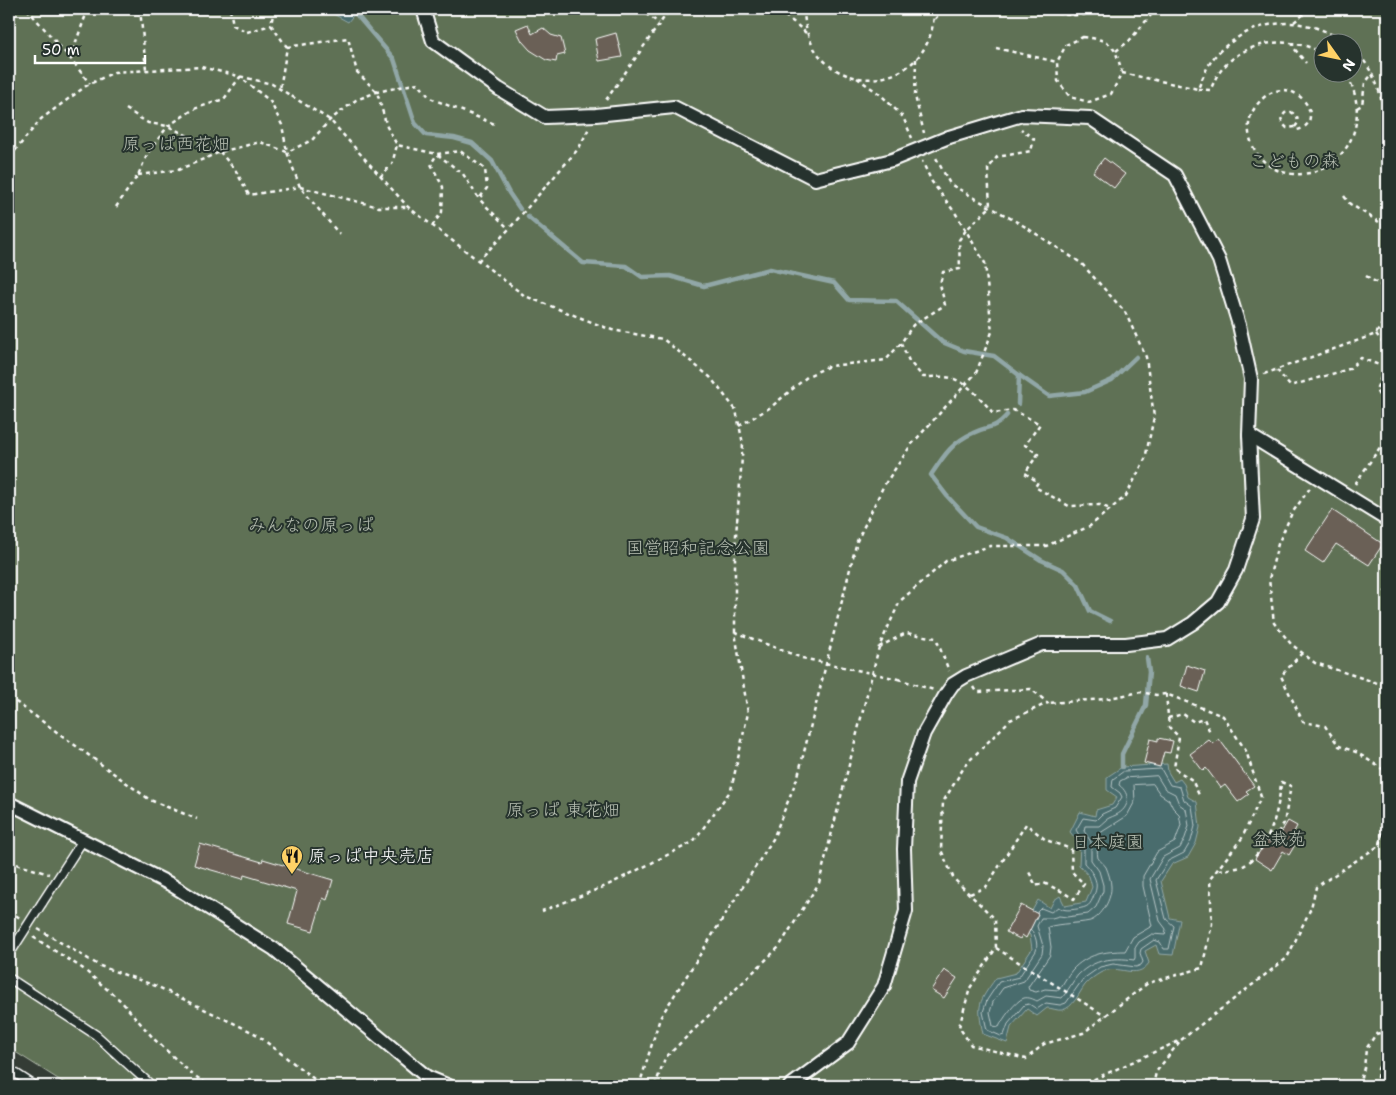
<svg xmlns="http://www.w3.org/2000/svg" width="1396" height="1095" font-family="'Shantell Sans','Klee One',sans-serif">
  <rect width="100%" height="100%" fill="#343c35"/>
  <filter id="ink" filterUnits="userSpaceOnUse"><feTurbulence type="fractalNoise" baseFrequency=".02" numOctaves="2"/><feDisplacementMap in="SourceGraphic" scale="10" xChannelSelector="R" yChannelSelector="G"/><feConvolveMatrix kernelMatrix="1 2 1 2 8 2 1 2 1" color-interpolation-filters="sRGB"/></filter>
  <g filter="url(#ink)">
    <path fill="#5f7154" stroke="#afb8aa" fill-rule="evenodd" d="M9,9H1387V1086H69L9,1048ZM1324,42H1354V72H1324Z"/>
    <g fill="#486c6d" stroke="#91a7a7">
      <polygon points="324,9 352,9 355,13 348,22"/>
      <path d="M1167,764L1168,772L1174,782L1180,779L1184,784L1188,797L1197,802L1200,827L1196,843L1188,857L1172,864L1161,881L1170,918L1180,920L1173,955L1159,954L1156,945L1145,951L1149,963C1136,982 1119,962 1100,973C1095,976 1089,980 1085,985C1079,993 1073,1008 1062,1010C1058,1011 1052,1008 1047,1008L1037,1016L1027,1009L1011,1027L1007,1043L983,1034C977,1004 978,1003 996,978L1016,973L1032,949L1030,935L1022,929L1038,900L1050,908L1054,900L1060,896L1065,906L1086,902L1092,887L1089,876L1079,865L1080,844L1070,832L1080,812L1095,816L1096,810L1112,805L1117,797L1107,790V777L1122,767Z"/>
    </g>
    <g fill="none" stroke-linecap="round" stroke-linejoin="round">
      <g stroke="#b6c4c5" stroke-width="1">
        <path d="M1157,776L1165,789L1175,794L1179,804L1186,809L1189,826L1185,838L1180,848L1163,857L1150,879L1160,921L1166,929L1165,935L1152,934L1139,942L1135,948V958L1134,960C1113,957 1094,959 1078,975C1072,982 1068,991 1062,998L1046,996L1037,1001C1033,999 1029,997 1024,998C1016,1000 1002,1020 999,1027L993,1026L990,1012L993,1002L1003,988L1024,981L1042,954L1043,946L1037,926L1041,918H1052L1059,916L1067,917L1088,914L1096,907L1103,891V885L1099,871L1091,860V842L1084,831L1085,826H1099C1103,823 1105,820 1109,818C1111,817 1114,816 1116,815C1130,808 1131,794 1119,785L1120,781L1126,778Z"/>
        <path d="M1153,784L1160,794L1169,800L1173,808L1179,814L1181,825L1175,842L1157,852L1143,876V886L1152,926L1133,937L1125,951C1105,951 1087,954 1072,970C1067,976 1063,984 1059,990L1045,989L1036,992L1029,990L1028,987L1050,955L1051,947L1048,927C1061,923 1076,924 1090,921C1102,917 1112,898 1111,886C1111,880 1108,872 1106,867C1104,864 1100,861 1098,858C1097,854 1097,840 1097,835L1127,816L1135,801L1134,785Z"/>
        <path d="M1031,930C1036,935 1038,945 1036,951L1019,977L999,982L987,1000L983,1012L987,1030L1001,1036L1004,1035L1008,1024L1024,1005L1029,1004L1037,1009L1046,1003L1060,1005L1066,1003L1083,979L1100,967L1113,964L1136,967L1141,965L1143,962L1140,953L1141,949L1154,940L1160,942L1164,949H1169L1174,926L1166,919L1156,880L1168,861L1184,853L1191,841L1195,826L1192,806L1184,800L1180,787L1170,785L1161,769L1124,771L1113,779L1112,787L1120,793L1122,797L1115,808L1102,814L1096,820L1083,818L1076,830L1084,843V863C1093,873 1100,882 1094,895C1090,906 1088,907 1077,909C1069,910 1065,911 1058,907L1051,912L1041,908L1037,912"/>
      </g>
      <g stroke="#91a7a7" stroke-width="4.5">
        <polyline points="355,13 394,59 415,123 426,135 454,138 472,143 492,161 509,193 520,209"/>
        <polyline points="528,217 583,263 626,266 642,277 670,276 704,286 770,269 834,283 849,300 896,301 942,342 964,351 994,356 1019,375 1018,404"/>
        <polyline points="1019,375 1049,396 1085,392 1112,380 1136,357"/>
        <path d="M1007,415C994,430 989,425 973,433C952,442 943,457 931,475L947,496L976,527L1007,538L1041,560L1063,570L1078,585L1090,611L1110,621"/>
        <polyline points="1122,767 1122,754 1146,705 1149,672 1147,658"/>
      </g>
    </g>
    <g fill="#6b6156" stroke="#fff">
      <polygon points="528,24 532,34 543,28 551,35 561,38 565,54 557,56 556,62 546,60 530,50 522,41 516,29"/>
      <polygon points="616,33 622,57 599,61 595,39"/>
      <polygon points="1104,158 1125,174 1114,188 1093,172"/>
      <polygon points="1332,510 1383,544 1369,565 1336,544 1323,563 1305,551"/>
      <polygon points="1187,665 1205,671 1199,692 1181,686"/>
      <polygon points="1158,738 1173,741 1170,753 1164,752 1160,767 1144,763 1150,739 1158,741"/>
      <polygon points="1219,739 1254,786 1246,791 1249,794 1238,802 1225,785 1221,788 1206,768 1203,771 1190,754 1209,740 1213,744"/>
      <polygon points="1288,821 1297,826 1293,834 1299,838 1289,855 1283,851 1272,870 1255,859 1267,840 1274,844"/>
      <polygon points="200,844 262,862 263,859 333,880 327,900 323,898 313,931 288,924 297,891 244,875 243,879 194,865"/>
      <polygon points="1021,905 1038,914 1026,938 1022,935 1020,939 1006,932"/>
      <polygon points="944,970 957,978 944,998 931,990"/>
    </g>
    <g fill="none" stroke-linecap="round" stroke-linejoin="round">
      <g stroke="#fff" stroke-width="11">
        <g id="service">
          <polyline points="42,903 83,840"/>
          <polyline points="9,978 96,1035 152,1086"/>
          <polyline points="9,1069 35,1086"/>
        </g>
      </g>
      <g stroke="#fff" stroke-width="16">
        <g id="pedestrian">
          <polyline points="423,9 433,41 499,89 545,117 596,115 674,107 815,179 892,160"/>
          <polyline points="1249,435 1387,520"/>
          <polyline points="9,803 170,884 274,949 427,1077 449,1086"/>
          <polyline points="790,1086 848,1043 884,986 906,911 904,849 907,782 924,733 946,694 953,684 966,676 1042,644 1126,644 1167,639 1193,623 1218,602 1236,570 1253,519 1249,435 1251,379 1239,325 1219,260 1175,175 1090,118 1022,115 949,137"/>
        </g>
      </g>
      <g stroke="#fff" stroke-width="2.5" stroke-dasharray="4 4" stroke-linecap="butt">
        <polyline points="27,9 70,58 90,84"/>
        <polyline points="140,9 146,69"/>
        <polyline points="230,9 233,25 247,32 271,25"/>
        <polyline points="274,9 271,25 287,47 280,89"/>
        <polyline points="639,9 659,23"/>
        <path d="M770,9C785,14 794,22 806,33"/>
        <path d="M804,9C805,103 935,101 934,9"/>
        <path d="M1042,9C1057,16 1088,18 1103,9"/>
        <polyline points="935,19 944,9"/>
        <polyline points="1294,22 1310,9"/>
        <path d="M1083,37C1113,40 1115,46 1122,73L1111,94L1089,102L1070,97L1058,81L1057,62L1066,45Z"/>
        <polyline points="1293,42 1293,47 1306,63"/>
        <polyline points="287,47 348,38 357,72 377,92 387,127 397,145 437,154 463,174 479,199 509,229"/>
        <polyline points="996,48 1057,62"/>
        <path d="M1354,48C1378,75 1386,104 1385,139L1387,141"/>
        <polyline points="1116,51 1129,41 1156,9"/>
        <polyline points="70,58 88,9"/>
        <polyline points="916,59 915,96 924,133"/>
        <path d="M1122,73L1198,89C1203,77 1207,65 1216,55C1223,47 1231,42 1240,36C1276,16 1311,20 1345,42"/>
        <polyline points="857,78 881,95 903,117 912,138"/>
        <path d="M1198,89L1210,90C1213,85 1215,78 1219,73C1242,40 1290,34 1324,54"/>
        <polyline points="606,100 670,9"/>
        <polyline points="1357,108 1362,105 1365,83 1373,73"/>
        <polyline points="126,109 148,123 168,126 220,152 236,171 249,195 300,187 379,207 408,207"/>
        <path d="M1295,127L1298,123L1297,116L1291,112L1285,113L1281,118L1283,124L1287,128L1295,127L1297,130C1332,122 1289,62 1256,106C1237,132 1258,168 1287,173C1295,175 1302,174 1310,173C1316,172 1321,169 1327,166C1360,146 1365,103 1345,72"/>
        <polyline points="9,166 14,152 41,119 86,86 114,72 201,67 272,84 330,120 408,207 525,296 612,330 663,339 710,377 736,410 743,444 735,548 735,632 748,713 731,790 693,842 606,886 542,911"/>
        <polyline points="138,175 178,170 220,152 260,142 287,152 312,140 330,120 356,100 377,92 418,83 430,98 497,125"/>
        <polyline points="380,177 392,164 397,145"/>
        <polyline points="1344,196 1350,204 1387,227"/>
        <polyline points="116,207 138,175 149,151 168,126 194,109 224,99 240,77 270,101 282,125 287,152 300,187 340,235"/>
        <polyline points="432,226 442,212 443,187 431,164 437,154 460,151 485,169 487,188 479,199"/>
        <polyline points="478,261 509,229 579,148 589,128"/>
        <polyline points="1366,276 1387,289"/>
        <polyline points="1376,334 1387,347"/>
        <path d="M901,343L909,361L923,377C932,377 943,376 951,378C969,383 982,400 993,413L1013,410L1040,424L1025,445L1038,454L1025,473L1038,482L1035,487L1069,506L1100,505L1110,509"/>
        <polyline points="1387,362 1376,390 1384,405 1387,407"/>
        <polyline points="1277,370 1290,386 1349,369 1361,358 1384,367"/>
        <polyline points="1264,374 1376,334 1387,315"/>
        <polyline points="739,426 771,407 808,376 829,366 886,360 901,343 913,325 945,305 940,284 943,272 960,269 959,240 966,230 990,207 988,169 997,157 1031,151 1034,139 1021,129"/>
        <polyline points="1355,484 1387,437"/>
        <polyline points="1310,488 1292,513 1278,544 1269,579 1274,623 1291,644 1315,663 1387,686"/>
        <polyline points="1387,583 1385,591 1387,591"/>
        <polyline points="735,632 802,658"/>
        <polyline points="879,647 906,633 936,638 949,671"/>
        <polyline points="1302,653 1281,676 1303,722 1325,726 1339,746 1356,752 1387,772"/>
        <polyline points="898,679 934,690"/>
        <polyline points="974,687 977,692 1031,689 1048,703 1010,720 966,764 943,802 941,850 954,879 995,919 996,948 970,988 959,1027 971,1045 1026,1059 1044,1044 1083,1033 1148,983 1202,968 1212,924 1210,879 1242,838 1261,797 1246,751 1223,716 1166,694 1156,695 1140,692 1105,699 1048,703"/>
        <polyline points="1166,694 1169,727 1179,737 1174,768 1192,780 1199,795"/>
        <polyline points="9,697 150,800 197,819"/>
        <polyline points="1168,718 1183,714 1194,722 1204,719 1210,732"/>
        <polyline points="9,862 49,874"/>
        <path d="M1219,870C1226,869 1239,869 1245,865C1270,849 1279,809 1281,782L1291,786L1284,823L1275,837L1270,835"/>
        <polyline points="970,894 986,887 1026,824 1046,840 1071,849 1072,872 1084,884 1074,899 1061,891 1044,883 1036,886 1029,872"/>
        <polyline points="9,911 20,918"/>
        <polyline points="9,921 15,926"/>
        <polyline points="38,929 100,966 156,986 256,1034 323,1086"/>
        <polyline points="33,937 82,968 121,1001 155,1040 192,1074 210,1086"/>
        <polyline points="996,948 1105,1016"/>
        <polyline points="639,1086 660,1018 773,839 798,776 857,541 883,487 911,445 976,373 992,332 985,263 956,214 932,182 922,161"/>
        <polyline points="655,1086 665,1058 779,947 819,883 879,647 900,601 946,561 990,546 1046,546 1090,526 1126,496 1145,459 1154,417 1146,357 1125,312 1081,263 1024,226 950,184 935,156"/>
        <polyline points="1079,1086 1181,1040 1287,958 1311,908 1316,887 1380,845 1387,806"/>
        <polyline points="1153,1086 1156,1072 1180,1041"/>
        <polyline points="1358,1086 1364,1068 1366,1049 1376,1034 1387,1031"/>
        <polyline points="1376,1086 1378,1069 1387,1050"/>
      </g>
      <use href="#service" stroke="#26332d" stroke-width="8"/>
      <use href="#pedestrian" stroke="#26332d" stroke-width="12"/>
      <g stroke="#fff" stroke-width="11" stroke-linecap="butt">
        <polyline id="service-bridge" points="12,950 42,903"/>
      </g>
      <g stroke="#fff" stroke-width="16" stroke-linecap="butt">
        <polyline id="pedestrian-bridge" points="892,160 949,137"/>
      </g>
      <polyline stroke="#fff" stroke-width="2.5" stroke-dasharray="4 4" stroke-linecap="butt" points="802,658 898,679"/>
      <use href="#service-bridge" stroke="#26332d" stroke-width="8"/>
      <use href="#pedestrian-bridge" stroke="#26332d" stroke-width="12"/>
    </g>
  </g>
  <defs>
    <g id="restaurant-pin" transform="scale(1.125)"><path d="M0 17L-7.5 6A9.5 9.5 0 1 1 7.5 6Z" fill="#ffd166" stroke="#26332d"/><path d="M-5-6h1v4h1v-4h1v4h1v-4h1v5L-1.5 .5V6h-2V.5L-5-1ZM5-6V6H3V1.5H1.5Q1.5-4 5-6Z" fill="#111"/></g>
  </defs>
  <g fill-rule="evenodd">
    <use href="#restaurant-pin" x="292" y="856"/>
  </g>
  <g text-anchor="middle" stroke-width="4" stroke-linejoin="round" paint-order="stroke">
    <g font-size="18" fill="#b7bfb2" stroke="#26332d">
      <text x="176" y="150">原っぱ西花畑</text>
      <text x="1294" y="167">こどもの森</text>
      <text x="311" y="531">みんなの原っぱ</text>
      <text x="698" y="554">国営昭和記念公園</text>
      <text x="563" y="816">原っぱ 東花畑</text>
      <text x="1279" y="845">盆栽苑</text>
      <text x="1108" y="848">日本庭園</text>
    </g>
    <g font-size="18" fill="#fff" stroke="#26332d" text-anchor="start">
      <text x="308" y="862">原っぱ中央売店</text>
    </g>
  </g>
  <rect width="1396" height="1095" fill="none" stroke="#26332d" stroke-width="30"/>
  <rect x="15" y="15" width="1366" height="1065" fill="none" stroke="#fff" stroke-width="2" filter="url(#ink)"/>
  <g transform="translate(1338 58) rotate(123)"><circle r="24" fill="#26332d" stroke="#7d8581"/>
  <path d="M0-4L9 19L0 12L-9 19Z" fill="#ffd166"/>
  <text y="-8" font-size="14" font-weight="bold" text-anchor="middle" fill="#ffffff">N</text>
  </g>
  <path d="M35 55v8h110v-8" fill="none" stroke="#ffffff" stroke-width="2.5"/>
  <text x="42" y="55" font-size="15" fill="#ffffff" stroke="#26332d" stroke-width="4" paint-order="stroke">50 m</text>
</svg>
